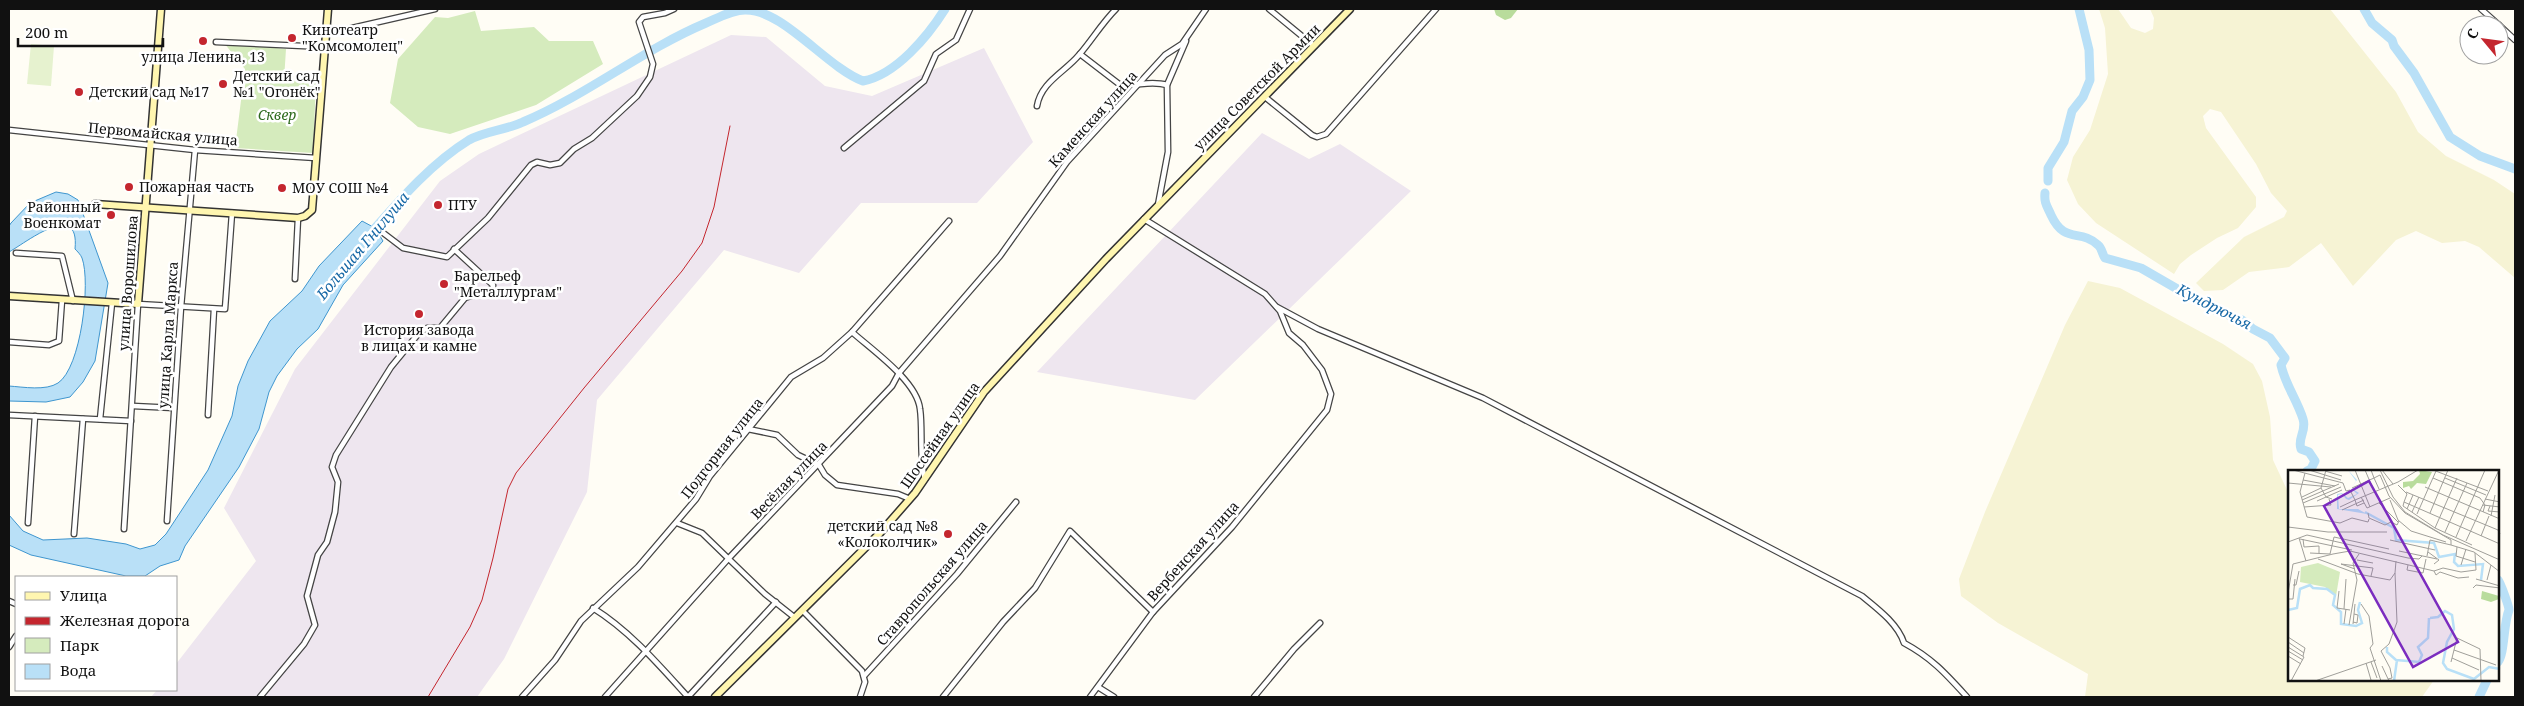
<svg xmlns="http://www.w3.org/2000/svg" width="2524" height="706" font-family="'Noto Serif',serif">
  <rect width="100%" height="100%" fill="#fffdf5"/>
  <g fill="#eee6ef">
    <polygon points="731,35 766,37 825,86 872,96 984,48 1033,142 977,203 861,203 799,273 724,250 597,400 587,492 504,659 477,697 151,697 157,690 176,690 176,664 256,561 224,508 295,369 440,181 479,154"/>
    <polygon points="1262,133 1309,159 1340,144 1411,191 1195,400 1037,372"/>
  </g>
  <g fill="#f6f3d4">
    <polygon points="2099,9 2118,9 2131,28 2145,33 2153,29 2154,18 2150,9 2330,9 2396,92 2418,132 2446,156 2494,180 2515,194 2515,278 2479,247 2465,241 2442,243 2416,231 2396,240 2353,286 2321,243 2289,267 2249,272 2223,290 2204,291 2196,283 2244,237 2284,217 2287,211 2271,193 2256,164 2221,112 2210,109 2203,116 2206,128 2256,197 2256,207 2238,228 2217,238 2191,255 2180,264 2174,274 2096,223 2078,204 2067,180 2073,157 2090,130 2108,74 2105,28"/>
    <polygon points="2088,281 2120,288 2223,344 2253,364 2262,381 2270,417 2273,460 2289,494 2289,680 2434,680 2422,697 2085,697 2088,674 1998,623 1961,596 1959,579 1985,512 2065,325"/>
  </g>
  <g fill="#d5ebbd">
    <polygon points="475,11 481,31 534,27 549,41 593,41 603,64 536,105 450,134 418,127 390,103 398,59 435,17 448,18"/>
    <polygon points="224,43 286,49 284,80 316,82 313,153 235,148 245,69"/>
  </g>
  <polygon fill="#b9dc9c" points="1494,9 1518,9 1511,18 1505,20 1496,15"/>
  <polygon fill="#e6f2cf" points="31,44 54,46 51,86 27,84"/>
  <g fill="#b9e0f7" stroke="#3f96cf">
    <path d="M56,192L68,194L78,200L108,283L95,361L83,382L70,397L46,402L9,401V386C23,387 46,391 58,383C81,368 91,282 82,258C81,255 77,251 75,249C80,199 27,242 9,252V226L11,223L30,203Z"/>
    <polygon points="362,221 375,228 383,241 343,285 318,329 297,349 277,376 269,392 259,429 239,467 185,546 179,560 160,566 145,576 126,576 31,555 9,545 9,515 23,531 43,540 87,538 126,544 140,549 155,545 166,534 208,470 232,416 238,386 248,361 270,321 302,291 319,266"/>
  </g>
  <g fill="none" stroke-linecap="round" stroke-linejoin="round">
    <g stroke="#b9e0f7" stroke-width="9">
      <polyline points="2364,9 2372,23 2392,40 2394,46 2414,73 2450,137 2480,156 2515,169"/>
      <polyline points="2048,181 2048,168 2064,142 2072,111 2083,97 2090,80 2089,50 2079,9"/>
      <path d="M2045,193C2044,203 2047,206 2051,215C2065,245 2080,228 2098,245C2102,248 2102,254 2105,258L2141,268L2212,309L2242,320L2253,329L2270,338L2285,358L2281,365C2285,384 2297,400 2303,419C2307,431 2297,438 2301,449L2309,452L2315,461L2311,469L2307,471"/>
      <path d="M368,236C398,202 430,164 469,140C485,131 506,130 523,122C587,95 642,50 706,23C718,18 732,10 745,10C783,9 826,67 863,81C896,75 928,36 945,9"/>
      <path d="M2498,580C2500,582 2509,606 2509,610C2503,625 2505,652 2498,662"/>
      <polyline points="2479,697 2487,680"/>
    </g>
    <g stroke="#444" stroke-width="7">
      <g id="street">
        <polyline points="1269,9 1314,46"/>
        <polyline points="2481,9 2499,25"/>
        <polyline points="2499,25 2515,40"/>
        <polyline points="326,34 435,9"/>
        <polyline points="216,42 325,47"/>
        <path d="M1080,54L1119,84C1136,87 1150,80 1167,85"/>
        <polyline points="1265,97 1312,135 1317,137 1326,134 1436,9"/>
        <path d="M1037,106C1041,82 1065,72 1079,55C1092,40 1102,23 1116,9"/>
        <polyline points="9,130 195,150 316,158"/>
        <polyline points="844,148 924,81 936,54 956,40 970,9"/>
        <polyline points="1158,205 1168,152 1167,85 1186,41"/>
        <polyline points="382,232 403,248 447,257 488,218 531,165 537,162 550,165 560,163 574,149 592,138 637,96 650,77 653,64 639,22 643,17 665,13 674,9"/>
        <polyline points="16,253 62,256 73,301"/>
        <polyline points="295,279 298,218"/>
        <path d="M1277,307L1318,329L1483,398L1862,596C1878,609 1898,624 1904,643C1932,658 1946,674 1967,697"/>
        <path d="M852,332C872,350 917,381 920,409C923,429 919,461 925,479"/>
        <polyline points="9,342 49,345 59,341 62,300"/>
        <polyline points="133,406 174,408"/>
        <polyline points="9,415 131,421"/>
        <polyline points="208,415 214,309"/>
        <polyline points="100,419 112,303"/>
        <polyline points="748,429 777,435 798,455 819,465 825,475 837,485 898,494 910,499"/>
        <polyline points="167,521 181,307 195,150"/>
        <polyline points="28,523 35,416"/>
        <polyline points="677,523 702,533 765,594 794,617"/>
        <polyline points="124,529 138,304 225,309 232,213"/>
        <polyline points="74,534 83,419"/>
        <polyline points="9,601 16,604"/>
        <path d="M593,608C630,631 659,665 688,697"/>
        <polyline points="803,611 862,671 865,682 860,697"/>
        <polyline points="9,647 16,636"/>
        <polyline points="864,676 957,574 1016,502"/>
        <polyline points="1098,687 1114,697"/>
        <polyline points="260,697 304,644 315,625 307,596 318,555 327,542 335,512 338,482 332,467 336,455 391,367 419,333 427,328 440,328 465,298 493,289 493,285 454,249"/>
        <polyline points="522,697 555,660 581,621 638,567 696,499 710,476 791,377 823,358 852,332 949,221"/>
        <polyline points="605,697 729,558 892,386 899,373 1000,256 1067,162 1165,55 1182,44 1206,9"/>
        <polyline points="688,697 776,602"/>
        <polyline points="943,697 1003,622 1035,588 1070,531 1153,612"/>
        <polyline points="1090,697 1153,612 1232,527 1327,410 1331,394 1322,370 1303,345 1289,333 1280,311 1265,294 1144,219"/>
        <polyline points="1254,697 1294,649 1320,623"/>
      </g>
    </g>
    <g stroke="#333" stroke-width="9">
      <g id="secondary">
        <polyline points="95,204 298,218 305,216 312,210 328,9"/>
        <polyline points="9,296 138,304 161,9"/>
        <polyline points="715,697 880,533 915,493 984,392 1106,259 1350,9"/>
      </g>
    </g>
    <use href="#street" stroke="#fff" stroke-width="4.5"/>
    <use href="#secondary" stroke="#fff6b0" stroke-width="6"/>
    <polyline stroke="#c4262e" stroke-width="1" points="428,697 470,627 482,600 493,558 508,489 516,473 584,388 682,271 702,243 714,207 730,126"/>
  </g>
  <g fill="#c4262e" stroke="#fff" stroke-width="2">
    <circle cx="292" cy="38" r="5"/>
    <circle cx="203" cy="41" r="5"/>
    <circle cx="223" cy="84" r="5"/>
    <circle cx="79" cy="92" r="5"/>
    <circle cx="129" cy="187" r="5"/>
    <circle cx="282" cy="188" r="5"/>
    <circle cx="438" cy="205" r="5"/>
    <circle cx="111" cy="215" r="5"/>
    <circle cx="444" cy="284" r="5"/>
    <circle cx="419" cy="314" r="5"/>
    <circle cx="948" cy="534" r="5"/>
  </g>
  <g text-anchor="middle" stroke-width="5" stroke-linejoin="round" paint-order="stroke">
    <g font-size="14" fill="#111" stroke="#fff" text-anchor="start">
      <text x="302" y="35">Кинотеатр<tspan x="302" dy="16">"Комсомолец"</tspan></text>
      <text x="203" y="62" text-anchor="middle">улица Ленина, 13</text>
      <text x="233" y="81">Детский сад<tspan x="233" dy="16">№1 "Огонёк"</tspan></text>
      <text x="89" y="97">Детский сад №17</text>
      <text x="139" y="192">Пожарная часть</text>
      <text x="292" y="193">МОУ СОШ №4</text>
      <text x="448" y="210">ПТУ</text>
      <text x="101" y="212" text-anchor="end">Районный<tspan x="101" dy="16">Военкомат</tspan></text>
      <text x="454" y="281">Барельеф<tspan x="454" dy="16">"Металлургам"</tspan></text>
      <text x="419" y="335" text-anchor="middle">История завода<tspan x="419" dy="16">в лицах и камне</tspan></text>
      <text x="938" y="531" text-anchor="end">детский сад №8<tspan x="938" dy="16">«Колоколчик»</tspan></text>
    </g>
    <g font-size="14" fill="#111" stroke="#fff">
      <text transform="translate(1257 87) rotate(-45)" y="5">улица Советской Армии</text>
      <text transform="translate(1093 119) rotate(-48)" y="5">Каменская улица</text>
      <text transform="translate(163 134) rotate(5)" y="5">Первомайская улица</text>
      <text transform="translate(128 283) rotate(-86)" y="5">улица Ворошилова</text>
      <text transform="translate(168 335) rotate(-86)" y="5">улица Карла Маркса</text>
      <text transform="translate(940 435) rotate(-55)" y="5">Шоссейная улица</text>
      <text transform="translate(722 448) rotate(-52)" y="5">Подгорная улица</text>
      <text transform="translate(789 480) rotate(-46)" y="5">Весёлая улица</text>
      <text transform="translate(1193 551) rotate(-48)" y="5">Вербенская улица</text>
      <text transform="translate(932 583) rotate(-49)" y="5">Ставропольская улица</text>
    </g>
    <g font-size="14" font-style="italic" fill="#2f6b1f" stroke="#fff">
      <text x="277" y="120">Сквер</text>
    </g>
    <g font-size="15" font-style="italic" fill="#1768a6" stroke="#fff">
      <text transform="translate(363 246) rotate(-50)" y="5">Большая Гнилуша</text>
      <text transform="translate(2214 307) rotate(27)" y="5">Кундрючья</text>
    </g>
  </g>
  <g transform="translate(2288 470)">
    <rect width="211" height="211" fill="#fffdf5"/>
    <path d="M30,93L52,102L48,126L37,117L12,112L13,97Z" fill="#d5ebbd"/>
    <path d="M131,0L144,2L138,14L129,13L123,19L121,16L115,18V12L125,11L132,4ZM194,121L211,126V129L203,132L193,129Z" fill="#b9dc9c"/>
    <path d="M60,0L69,10L63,18L71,23L61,30L58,29L54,24L50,25L51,39H70L79,44L49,39V24L54,23L60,28L69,24L63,18L68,11Z" fill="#b9e0f7"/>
    <path fill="none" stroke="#b9e0f7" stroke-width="2.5" d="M77,42L106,58L108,70L146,73L151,87L167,84L166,92L170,96L195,94L193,110M0,140L9,138L12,119L22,115L25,118L39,119L47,125L45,135L53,142V154L68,156L74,153L70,140L72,132M142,148L150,147L157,141L164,145L166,159L159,172L155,193L159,199L186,209L201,197L212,199M99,177V182L108,190L131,192L134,185L130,177L140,168L141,148M106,211L109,190"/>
    <path fill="none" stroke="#a09f9a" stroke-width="1" d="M5,0L55,13L58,21M21,0L53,10M38,0L33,18L38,27L44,29M67,0L82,37M77,0L86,21M92,0L105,27L117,42L155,65L212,90M94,0L105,14M145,0L200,21M37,1L54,6M17,3L12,22L19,47L52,53L64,48L80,52L81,49M92,5L101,26L117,43L163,70V75L186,82L212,102M145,8L192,28L197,35L195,42M157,8L198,25M15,10L47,16M110,12L130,0M0,13L43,17M110,15L119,24L116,32L212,74M137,17L212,49M64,18L86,8L83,0M91,19L86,8L92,5M58,21L62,20L67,30L110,12M118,22L210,60L212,64M14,27L33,18M73,27L79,38L102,28M197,29L212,32M14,30L51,14M102,30L110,50L123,61L158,72M29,31L54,20M116,32L115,36L147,58L184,75M15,33L53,17M91,33L110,52M195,35L212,37M202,36L200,41L212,42M16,37L43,35L41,29M52,37L67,30L69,36L76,33M119,39L125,25M54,40L76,30M124,42L131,27M80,43L81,48L97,55L103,52L109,55L111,51M142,43L160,0M129,44L148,1M203,46L207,25M0,57L40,62H99M147,58L169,8M157,62L179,13M193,66L201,46M168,67L197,0M11,68L18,91M12,69L64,80M15,69L16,77L31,76V83M102,70L147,80M178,71L211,0M0,72L19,65L120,88L131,89L134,86M169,77L168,86L187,92M111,81L149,89M140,82L151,90L146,94M22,83L42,84M42,84L46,67L101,79M139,86L142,70L163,75M30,89L70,104L102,110L107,103L108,91M69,90L85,93M120,95L119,100L135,103L138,89M173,95L178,79M67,99L53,94L85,98L83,106M146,101L148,105L152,102L170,108L181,107M188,109L212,116M199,110L203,95M5,115H8L11,101M185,118L188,115L212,118M51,121L49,138L62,140M0,123L5,94L45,84L62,81L146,101L155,98L173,102L188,100L187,83M0,129H5L7,109M73,134L81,146L85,174L82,178L93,211M56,139L58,109M65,152L69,153L70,145L66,144M56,154L58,139M65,154L67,134M61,155L69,110L65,93L71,84M0,167L17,178L15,186M0,172L16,183M0,177L16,187L3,211M166,180L208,195M0,181L15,190M0,186L13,194M164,188L191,200M83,192L89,208M163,192L169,168L192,179L193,211M78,193L83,210M94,196L101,211M100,209L104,208L102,198L93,181L101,174L109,152L107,103M27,211L88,190"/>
    <path fill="#7b2cbf" fill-opacity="0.15" stroke="#7b2cbf" stroke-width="2.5" d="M81,11L170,172L125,197L36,36Z"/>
    <rect width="211" height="211" fill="none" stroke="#111" stroke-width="2.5"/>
  </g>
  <rect width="2524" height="706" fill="none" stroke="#111111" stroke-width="20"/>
  <rect x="15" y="576" width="162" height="115" fill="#ffffff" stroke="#a0a0a0"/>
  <rect x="25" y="592" width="25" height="8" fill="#fff6b0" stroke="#a0a0a0"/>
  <text x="60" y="601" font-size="15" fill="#111111">Улица</text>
  <rect x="25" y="617" width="25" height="8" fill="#c4262e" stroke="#a0a0a0"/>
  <text x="60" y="626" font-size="15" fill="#111111">Железная дорога</text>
  <rect x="25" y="638" width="25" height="15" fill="#d5ebbd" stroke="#a0a0a0"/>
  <text x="60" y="651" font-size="15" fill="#111111">Парк</text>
  <rect x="25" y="664" width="25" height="15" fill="#b9e0f7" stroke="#a0a0a0"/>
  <text x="60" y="676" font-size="15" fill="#111111">Вода</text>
  <g transform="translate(2484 40) rotate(299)"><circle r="24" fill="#ffffff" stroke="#a0a0a0"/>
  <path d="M0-4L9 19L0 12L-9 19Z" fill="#c4262e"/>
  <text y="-8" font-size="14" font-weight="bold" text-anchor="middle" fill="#111111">С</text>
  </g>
  <path d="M18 38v8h145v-8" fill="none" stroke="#111111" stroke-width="2.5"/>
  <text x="25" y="38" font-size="15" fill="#111111" stroke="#ffffff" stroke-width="4" paint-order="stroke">200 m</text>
</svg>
